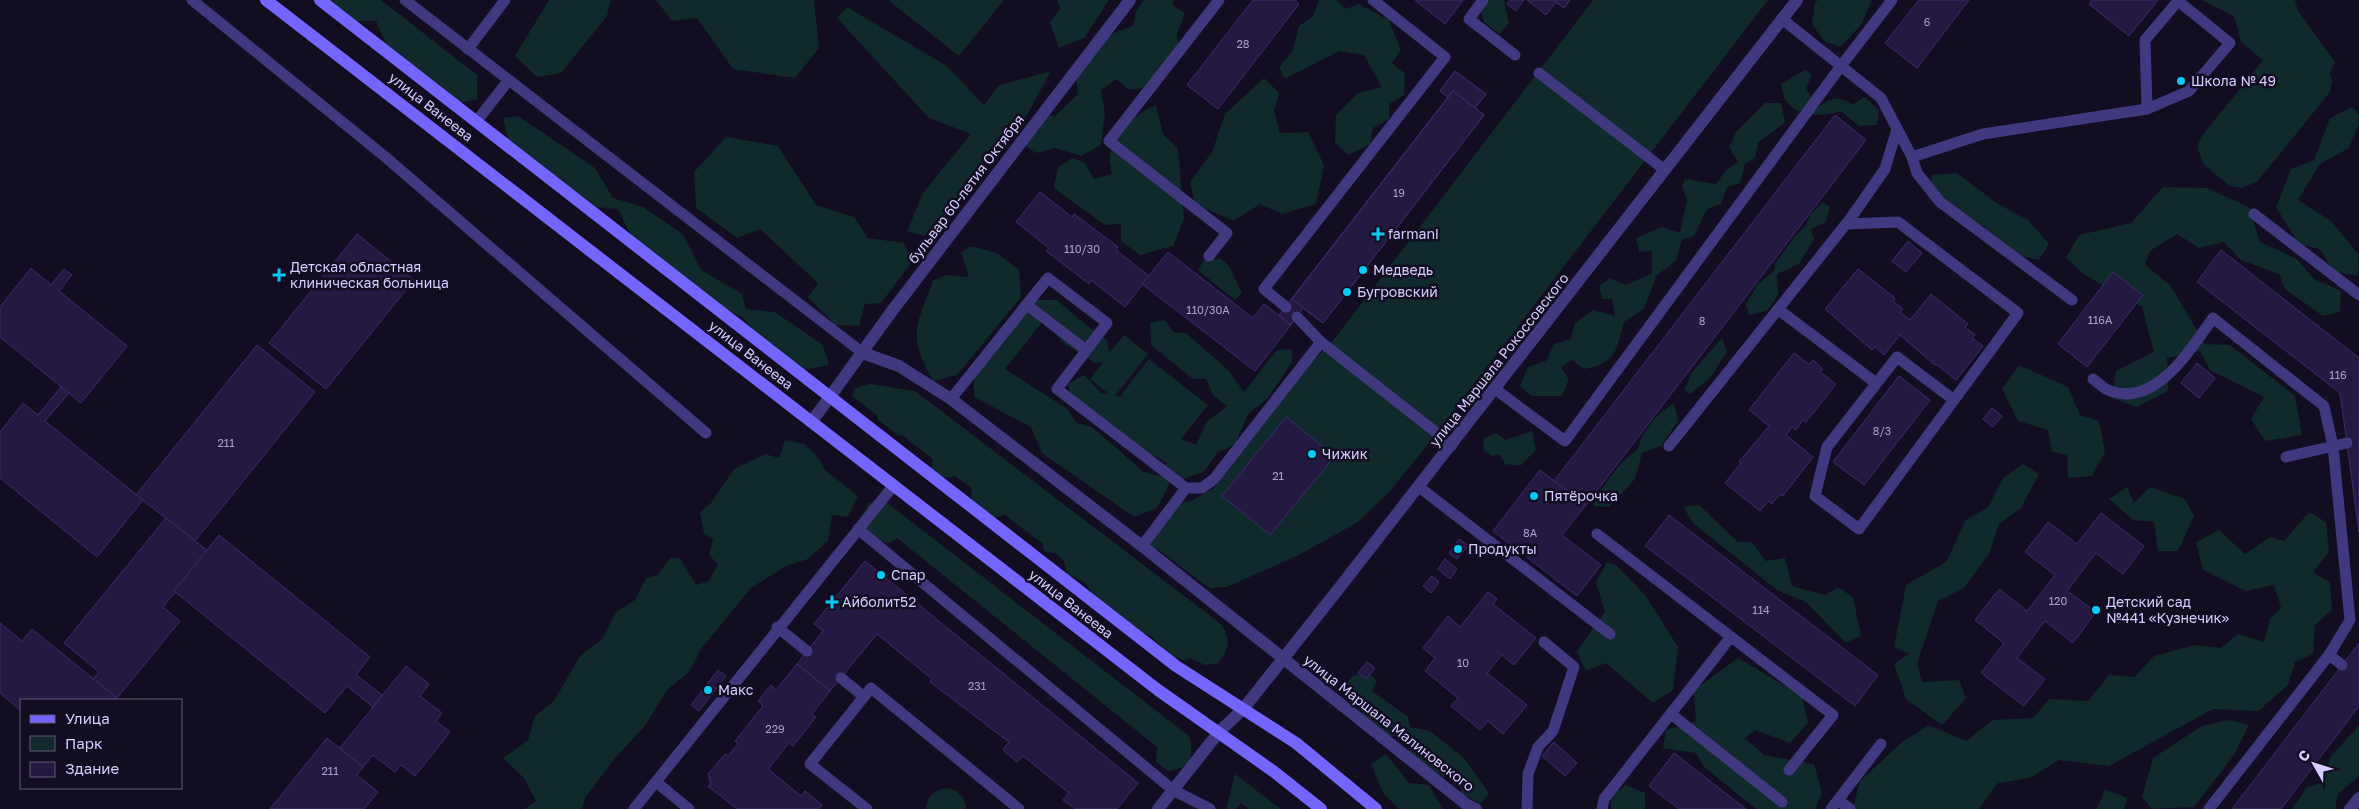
<svg xmlns="http://www.w3.org/2000/svg" width="2359" height="809" font-family="'Golos Text',sans-serif">
  <rect width="100%" height="100%" fill="#120d21"/>
  <g fill="#10292a" fill-rule="evenodd">
    <polygon points="327,0 381,0 477,75 477,99 459,103 388,49 376,21 354,21"/>
    <polygon points="549,0 611,0 607,16 561,73 537,77 515,56"/>
    <polygon points="656,0 814,0 819,48 795,78 733,69 697,18 672,21"/>
    <polygon points="888,0 1004,0 959,56"/>
    <polygon points="1057,0 1109,0 1084,38 1059,48 1050,23 1060,8"/>
    <polygon points="1144,0 1173,0 1173,6 1185,13 1177,34 1179,55 1160,85 1129,90 1116,79 1101,90 1105,113 1101,145 1081,156 1055,148 1036,153 1024,145 1024,127 1037,114 1055,116 1078,94 1076,77 1103,46 1106,36 1133,26 1136,11"/>
    <polygon points="1319,0 1336,0 1346,9 1358,4 1389,20 1401,50 1392,63 1405,74 1404,95 1389,104 1389,119 1373,128 1370,144 1348,155 1335,143 1336,115 1358,93 1382,87 1364,55 1339,51 1285,79 1279,67 1292,52 1299,26 1313,16"/>
    <polygon points="1478,0 1504,0 1509,23 1500,34 1484,22"/>
    <polygon points="1593,0 1768,0 1421,453 1390,491 1358,522 1299,555 1227,587 1209,588 1159,550 1156,551 1148,544 1181,503 1191,501 1214,488 1309,365 1332,342"/>
    <polygon points="1818,0 1872,0 1861,25 1840,47 1824,41 1812,24 1815,3"/>
    <polygon points="2202,0 2295,0 2298,11 2335,62 2330,72 2332,81 2330,92 2257,182 2241,188 2230,186 2204,165 2197,147 2201,137 2263,60 2241,42 2234,16"/>
    <polygon points="847,7 947,66 984,105 999,85 1051,71 1016,135 996,145 982,180 924,236 907,231 923,193 971,134 929,118 837,18"/>
    <path d="M1805,70L1812,74L1806,89L1818,107C1831,98 1838,95 1853,105L1864,97L1879,110L1877,125L1859,126L1841,111C1824,117 1795,118 1785,99C1783,95 1782,88 1781,84Z"/>
    <polygon points="1264,78 1279,93 1274,111 1280,133 1308,132 1324,165 1316,204 1282,214 1260,204 1234,221 1195,204 1190,182 1212,152 1225,114"/>
    <path d="M1765,103H1781L1785,122L1758,143L1755,158L1745,164L1740,183L1727,187L1721,204L1707,209L1694,236L1682,239L1676,261L1656,276L1644,309L1624,322C1616,351 1617,363 1584,369L1572,360L1561,367L1569,380L1562,396H1531L1520,386L1528,367L1546,361L1554,344L1571,339L1575,323L1593,310L1615,316L1612,299H1602L1599,286L1610,278L1626,285L1652,273V251L1639,252L1636,238L1662,227L1680,233L1687,200L1682,186L1685,179L1716,184L1726,170L1738,162L1729,147L1736,132Z"/>
    <path d="M1156,105L1163,134L1178,148L1184,219L1173,246L1140,255L1121,241V224L1105,225L1054,188L1058,167L1073,158L1085,163L1094,179L1112,174C1111,168 1108,159 1110,154C1117,134 1136,112 1156,105Z"/>
    <polygon points="2352,107 2359,114 2359,124 2349,148 2320,164 2298,200 2331,221 2359,255 2358,276 2333,271 2320,249 2299,244 2276,207 2291,169 2314,160 2330,118"/>
    <polygon points="518,116 595,168 613,198 643,207 683,234 701,270 742,294 746,309 775,312 823,345 829,365 803,370 759,338 743,317 725,310 634,242 618,209 596,207 508,140 503,118"/>
    <polygon points="726,137 778,146 816,205 854,217 868,238 904,243 913,261 881,303 865,304 859,326 836,325 808,297 818,283 760,229 737,238 696,208 694,172"/>
    <polygon points="1957,173 1998,204 2028,220 2049,244 2039,260 1998,251 1984,226 1951,218 1930,184 1932,175"/>
    <polygon points="2163,187 2207,188 2249,207 2260,242 2297,259 2314,279 2341,291 2340,312 2323,316 2285,289 2279,274 2241,260 2224,242 2199,248 2177,234 2150,251 2145,265 2170,285 2205,344 2230,345 2295,396 2302,435 2265,441 2251,419 2264,397 2210,370 2200,351 2167,358 2168,391 2136,407 2112,398 2116,371 2154,352 2142,307 2085,275 2066,258 2079,235 2131,223"/>
    <polygon points="1823,202 1830,207 1826,222 1811,229 1814,240 1799,264 1777,274 1778,295 1767,311 1749,315 1746,304 1758,284 1774,271 1775,264 1795,236 1805,227 1810,215"/>
    <path d="M970,246L997,253L1019,270L1021,297L957,375L933,381C907,335 916,327 933,281L946,275L969,277L961,253Z"/>
    <polygon points="1221,259 1229,266 1242,293 1235,300 1198,270 1204,260"/>
    <path d="M1036,300H1057L1086,325L1107,340L1109,353L1124,335L1148,354L1115,396L1124,397L1121,395L1149,359L1208,405L1181,439L1196,445L1207,422L1227,406L1213,395L1206,379H1193L1151,345L1150,323L1165,320L1173,332L1186,333L1229,371L1244,392L1277,350L1292,349V362L1268,398L1248,414L1235,444L1217,453L1204,472L1170,483L1157,508L1134,517L1042,453L1031,427L974,397V379L987,345ZM1043,321L1066,345L1095,363L1103,362L1090,379L1109,394L1101,393L1084,375L1068,384L1072,403L1131,443L1167,463L1159,476L1144,472L1092,427L1077,423L1066,408L1005,369Z"/>
    <polygon points="1722,338 1727,351 1710,378 1690,394 1684,390 1693,371"/>
    <polygon points="2019,365 2068,387 2080,415 2099,421 2105,452 2092,476 2068,478 2067,455 2052,452 2048,430 2018,421 2002,389"/>
    <path d="M870,384L915,391L1221,624C1231,639 1230,648 1218,663L1205,665L1190,658L1186,661L1169,655L1150,635L1136,631L1094,596L1086,583L1067,574L1064,561L1055,553L1044,551L1043,544L1005,515L989,518L972,506L971,488L955,476L942,478L931,469L933,459L902,435L899,436L877,419L878,416L852,396L855,388Z"/>
    <path d="M1674,404L1678,421L1661,446L1642,453L1635,479L1609,507L1593,506C1604,484 1618,463 1638,449C1642,430 1657,413 1674,404Z"/>
    <polygon points="1532,431 1536,450 1520,466 1505,464 1499,454 1492,456 1484,451 1483,439 1496,433 1506,440"/>
    <polygon points="785,440 805,444 821,461 825,470 858,496 848,517 832,515 828,541 808,559 786,566 751,588 701,649 690,671 667,690 644,727 616,757 585,798 582,809 525,809 536,801 524,778 503,758 528,740 535,716 554,701 580,656 602,639 616,612 635,600 646,578 658,575 670,558 680,558 696,585 709,581 718,564 709,555 713,539 704,534 700,512 711,503 734,469 765,454 779,458"/>
    <polygon points="2023,464 2039,474 2021,508 1999,524 1989,554 1964,588 1938,601 1917,663 1922,682 1959,680 1966,698 1942,725 1906,699 1894,664 1909,654 1894,647 1906,585 1946,562 1966,520 1988,507 2003,478"/>
    <polygon points="2127,487 2134,503 2150,487 2185,499 2194,516 2178,551 2158,551 2154,522 2133,520 2109,499"/>
    <path d="M877,500L886,502L1189,736C1195,757 1191,768 1168,771L1156,762L1157,747L897,538L889,543C874,541 863,532 860,518L869,503Z"/>
    <polygon points="1699,505 1738,542 1752,542 1766,561 1785,558 1792,586 1825,595 1838,587 1853,597 1861,636 1846,643 1806,602 1777,590 1694,524 1683,507"/>
    <polygon points="2309,512 2326,522 2329,552 2313,572 2330,583 2332,610 2315,625 2313,654 2295,662 2288,685 2258,711 2213,709 2109,766 2059,760 2030,778 1998,783 1979,809 1857,809 1853,807 1860,781 1902,742 1929,725 1966,741 1993,720 2033,718 2049,699 2088,701 2109,675 2134,677 2154,656 2195,645 2221,648 2238,634 2264,642 2270,619 2281,607 2274,585 2246,591 2203,570 2196,542 2219,530 2245,554 2270,537 2284,541"/>
    <polygon points="1607,562 1617,566 1645,595 1678,647 1673,690 1653,703 1606,663 1586,671 1577,651 1605,612 1596,582"/>
    <polygon points="1738,658 1802,696 1808,723 1790,743 1755,730 1745,738 1764,755 1814,764 1822,793 1815,809 1756,809 1704,767 1696,753 1663,748 1666,730 1696,721 1694,690"/>
    <polygon points="1368,672 1377,681 1372,691 1408,717 1410,727 1430,731 1464,758 1489,793 1481,804 1461,793 1459,777 1443,777 1410,754 1408,736 1389,736 1361,713 1343,688 1352,676"/>
    <polygon points="2229,720 2249,725 2234,755 2194,807 2152,809 2142,797 2153,758 2202,726"/>
    <polygon points="2359,726 2359,776 2338,794 2335,809 2292,809 2307,787 2322,783 2330,757"/>
    <polygon points="1386,754 1409,783 1429,785 1443,809 1399,809 1383,793 1371,764"/>
    <polygon points="1235,774 1281,809 1249,809 1241,803 1236,809 1226,809"/>
    <polygon points="1626,785 1645,793 1645,809 1611,809 1611,796"/>
    <path d="M949,788C960,792 965,797 966,809H926C926,795 937,789 949,788Z"/>
    <polygon points="2105,789 2127,798 2124,809 2097,809"/>
  </g>
  <g fill="#241941" stroke="#3d2c6d">
    <polygon points="1253,0 1295,0 1299,4 1218,109 1187,85"/>
    <polygon points="1415,0 1463,0 1445,24"/>
    <polygon points="1510,0 1524,0 1516,11 1507,4"/>
    <polygon points="1527,0 1570,0 1564,8 1556,2 1546,15"/>
    <polygon points="1554,0 1570,0 1564,8"/>
    <polygon points="1919,0 1969,0 1917,68 1885,43"/>
    <polygon points="2092,0 2158,0 2129,36 2089,4"/>
    <polygon points="1455,71 1486,94 1475,108 1484,115 1323,323 1303,308 1291,325 1279,315 1448,97 1440,91"/>
    <polygon points="1455,71 1486,94 1475,108 1453,91 1448,97 1440,91"/>
    <polygon points="1453,91 1484,115 1323,323 1292,299"/>
    <polygon points="1835,115 1866,140 1586,505 1554,481"/>
    <polygon points="1040,192 1072,217 1074,214 1118,247 1116,250 1149,276 1125,307 1091,280 1089,284 1046,251 1049,248 1016,222"/>
    <polygon points="357,234 414,280 326,389 269,343"/>
    <polygon points="1908,241 1922,253 1906,272 1892,261"/>
    <polygon points="2221,250 2359,358 2359,532 2340,393 2197,282"/>
    <polygon points="1168,252 1253,318 1264,304 1291,325 1255,371 1142,284"/>
    <polygon points="31,268 51,285 64,269 72,275 59,291 127,346 81,403 0,337 0,307"/>
    <polygon points="1858,269 1895,298 1893,301 1903,309 1900,312 1910,320 1931,294 1968,324 1965,327 1975,335 1972,338 1983,346 1956,380 1936,364 1935,365 1900,335 1884,355 1875,347 1872,350 1825,309"/>
    <polygon points="2113,272 2143,295 2087,367 2058,344"/>
    <polygon points="257,345 315,392 195,541 136,495"/>
    <polygon points="1794,353 1809,364 1813,360 1823,369 1820,372 1836,384 1806,422 1803,420 1796,430 1792,427 1786,435 1813,457 1783,496 1780,494 1772,504 1768,501 1760,511 1725,483 1741,463 1739,462 1769,426 1749,410"/>
    <polygon points="2197,363 2215,378 2199,398 2181,383"/>
    <polygon points="1899,376 1930,400 1864,485 1833,462"/>
    <polygon points="61,387 69,393 45,421 143,500 97,557 0,478 0,432 23,403 38,415"/>
    <polygon points="1992,408 2002,416 1993,427 1983,419"/>
    <polygon points="1286,417 1335,456 1270,535 1222,496"/>
    <polygon points="1540,470 1586,505 1562,535 1601,565 1577,596 1493,531"/>
    <polygon points="2101,513 2144,546 2123,574 2096,553 2067,591 2096,612 2073,643 2045,621 2017,658 2045,679 2024,706 1981,673 2004,643 1975,620 1999,589 2027,611 2055,575 2025,552 2048,522 2077,544"/>
    <polygon points="1669,515 1878,675 1855,706 1645,546"/>
    <polygon points="166,518 208,551 163,607 180,621 117,698 93,679 99,672 64,643"/>
    <polygon points="219,535 370,657 356,675 382,695 373,707 347,686 325,713 174,591"/>
    <polygon points="1459,539 1468,546 1457,559 1449,553"/>
    <polygon points="1445,559 1457,569 1450,579 1438,569"/>
    <polygon points="865,561 1138,783 1117,809 1075,809 1063,800 1069,793 1023,756 1017,762 1003,750 1009,742 930,682 932,679 877,634 830,691 797,664 823,631 814,624"/>
    <polygon points="1432,576 1439,582 1431,593 1423,586"/>
    <polygon points="1488,592 1497,599 1493,604 1536,638 1514,665 1502,655 1487,673 1527,705 1503,734 1488,721 1480,730 1451,706 1458,698 1425,671 1435,658 1423,648 1448,616 1460,627"/>
    <polygon points="0,623 22,641 32,629 117,698 115,700 21,700 21,711 0,693"/>
    <polygon points="2359,643 2359,706 2281,809 2232,809"/>
    <polygon points="1367,662 1375,668 1366,679 1358,673"/>
    <polygon points="797,664 830,691 812,714 816,717 793,746 789,743 768,769 801,796 805,791 822,805 819,809 737,809 708,786 711,784 708,774 725,754 728,756 738,744 735,741 763,706 758,701 771,685 776,690"/>
    <polygon points="406,666 429,684 420,696 442,713 436,721 450,732 415,776 401,765 395,772 373,755 363,767 340,748"/>
    <polygon points="718,670 726,676 699,711 691,705"/>
    <polygon points="327,738 363,767 357,775 378,792 364,809 270,809"/>
    <polygon points="1554,742 1577,763 1565,776 1542,756"/>
    <polygon points="1674,753 1746,809 1679,809 1649,786"/>
  </g>
  <g fill="none" stroke-linecap="round" stroke-linejoin="round">
    <g stroke="#40397f" stroke-width="11">
      <polyline points="192,0 383,155 706,433"/>
      <polyline points="405,0 863,353"/>
      <polyline points="1483,0 1469,19 1515,55"/>
      <polyline points="1782,19 1881,98 1912,157 1917,173 1940,202 2072,300"/>
      <polyline points="468,49 505,0"/>
      <polyline points="1539,73 1665,170"/>
      <polyline points="476,122 508,81"/>
      <polyline points="1912,157 1983,134 2147,109 2189,91 2230,43 2178,1 2145,40 2147,109"/>
      <polyline points="2254,214 2359,295"/>
      <polyline points="1847,224 1898,222 2018,313 1954,400"/>
      <polyline points="1209,256 1227,233 1109,141 1219,0"/>
      <polyline points="1027,305 1086,350"/>
      <polyline points="1286,307 1264,289 1445,57 1373,0"/>
      <polyline points="1779,310 1876,383"/>
      <polyline points="1297,317 1321,342"/>
      <polygon points="1897,357 1954,400 1859,529 1815,496 1827,447"/>
      <path d="M2093,379C2098,382 2103,388 2108,390C2155,410 2191,348 2213,318L2324,406L2333,446L2350,620L2329,655L2209,809"/>
      <polyline points="1495,389 1565,441 1841,66 1892,0"/>
      <polyline points="951,399 1048,278 1107,323 1057,389 1186,488"/>
      <polyline points="1669,446 1850,219 1885,169 1897,129"/>
      <polyline points="2286,457 2347,443"/>
      <polyline points="1419,487 1610,634"/>
      <polyline points="858,529 1173,790 1210,809"/>
      <polyline points="1597,534 1833,715 1789,770"/>
      <polyline points="1142,546 1186,488 1202,488 1214,479 1321,342 1452,445"/>
      <polyline points="777,627 807,651"/>
      <polyline points="2329,655 2342,665"/>
      <polyline points="841,678 863,696"/>
      <polyline points="1671,714 1782,802"/>
      <polyline points="656,782 689,809"/>
      <polyline points="1838,800 1850,809"/>
      <polyline points="634,809 894,485"/>
      <polyline points="867,809 810,764 871,688 1019,809"/>
      <polyline points="1527,809 1528,774 1538,747 1553,731 1574,667 1544,642"/>
      <polyline points="1602,809 1604,799 1730,638"/>
      <polyline points="1831,809 1881,744"/>
    </g>
    <g stroke="#40397f" stroke-width="12">
      <polyline points="863,353 899,366 951,399 1142,546 1466,804 1476,809"/>
      <polyline points="829,398 892,311 1130,0"/>
      <polyline points="1158,809 1219,732"/>
      <polyline points="2350,809 2359,798"/>
    </g>
    <g stroke="#40397f" stroke-width="12">
      <polyline points="812,421 829,398"/>
      <polyline points="1219,732 1244,708 1340,587 1797,0"/>
    </g>
    <g stroke="#7465fd" stroke-width="12">
      <polyline points="266,0 1158,690 1273,771 1321,809"/>
      <polyline points="320,0 1176,666 1296,743 1376,809"/>
    </g>
  </g>
  <g fill="#03cbf5" stroke="#120d21" stroke-width="2">
    <circle cx="2181" cy="81" r="5"/>
    <path d="M1375.5 226.5h5v5h5v5h-5v5h-5v-5h-5v-5h5z"/>
    <circle cx="1363" cy="270" r="5"/>
    <path d="M276.5 267.5h5v5h5v5h-5v5h-5v-5h-5v-5h5z"/>
    <circle cx="1347" cy="292" r="5"/>
    <circle cx="1312" cy="454" r="5"/>
    <circle cx="1534" cy="496" r="5"/>
    <circle cx="1458" cy="549" r="5"/>
    <circle cx="881" cy="575" r="5"/>
    <path d="M829.5 594.5h5v5h5v5h-5v5h-5v-5h-5v-5h5z"/>
    <circle cx="2096" cy="610" r="5"/>
    <circle cx="708" cy="690" r="5"/>
  </g>
  <g text-anchor="middle" stroke-width="5" stroke-linejoin="round" paint-order="stroke">
    <g font-size="11" fill="#aaa0cf">
      <text x="1927" y="26">6</text>
      <text x="1243" y="48">28</text>
      <text x="1399" y="197">19</text>
      <text x="1082" y="253">110/30</text>
      <text x="1208" y="314">110/30А</text>
      <text x="2100" y="324">116А</text>
      <text x="1702" y="325">8</text>
      <text x="2338" y="379">116</text>
      <text x="1882" y="435">8/3</text>
      <text x="226" y="447">211</text>
      <text x="1278" y="480">21</text>
      <text x="1530" y="537">8А</text>
      <text x="2058" y="605">120</text>
      <text x="1761" y="614">114</text>
      <text x="1463" y="667">10</text>
      <text x="977" y="690">231</text>
      <text x="775" y="733">229</text>
      <text x="330" y="775">211</text>
    </g>
    <g font-size="14" fill="#d6cdfe" stroke="#120d21" text-anchor="start">
      <text x="2191" y="86">Школа № 49</text>
      <text x="1388" y="239">farmani</text>
      <text x="290" y="272">Детская областная<tspan x="290" dy="16">клиническая больница</tspan></text>
      <text x="1373" y="275">Медведь</text>
      <text x="1357" y="297">Бугровский</text>
      <text x="1322" y="459">Чижик</text>
      <text x="1544" y="501">Пятёрочка</text>
      <text x="1468" y="554">Продукты</text>
      <text x="891" y="580">Спар</text>
      <text x="842" y="607">Айболит52</text>
      <text x="2106" y="607">Детский сад<tspan x="2106" dy="16">№441 «Кузнечик»</tspan></text>
      <text x="718" y="695">Макс</text>
    </g>
    <g font-size="14" fill="#d6cdfe" stroke="#120d21">
      <text transform="translate(431 107) rotate(38)" y="5">улица Ванеева</text>
      <text transform="translate(966 189) rotate(-53)" y="5">бульвар 60-летия Октября</text>
      <text transform="translate(751 355) rotate(38)" y="5">улица Ванеева</text>
      <text transform="translate(1499 360) rotate(-52)" y="5">улица Маршала Рокоссовского</text>
      <text transform="translate(1071 604) rotate(38)" y="5">улица Ванеева</text>
      <text transform="translate(1389 723) rotate(38)" y="5">улица Маршала Малиновского</text>
    </g>
  </g>
  <rect x="20" y="699" width="162" height="90" fill="#120d21" stroke="#605a79"/>
  <rect x="30" y="715" width="25" height="8" fill="#7465fd" stroke="#605a79"/>
  <text x="65" y="724" font-size="15" fill="#d6cdfe">Улица</text>
  <rect x="30" y="736" width="25" height="15" fill="#10292a" stroke="#605a79"/>
  <text x="65" y="749" font-size="15" fill="#d6cdfe">Парк</text>
  <rect x="30" y="762" width="25" height="15" fill="#241941" stroke="#605a79"/>
  <text x="65" y="774" font-size="15" fill="#d6cdfe">Здание</text>
  <g transform="translate(2314 764) rotate(309)" stroke="#120d21" stroke-width="4" paint-order="stroke">
  <path d="M0-4L9 19L0 12L-9 19Z" fill="#d6cdfe"/>
  <text y="-8" font-size="14" font-weight="bold" text-anchor="middle" fill="#d6cdfe">С</text>
  </g>
</svg>
